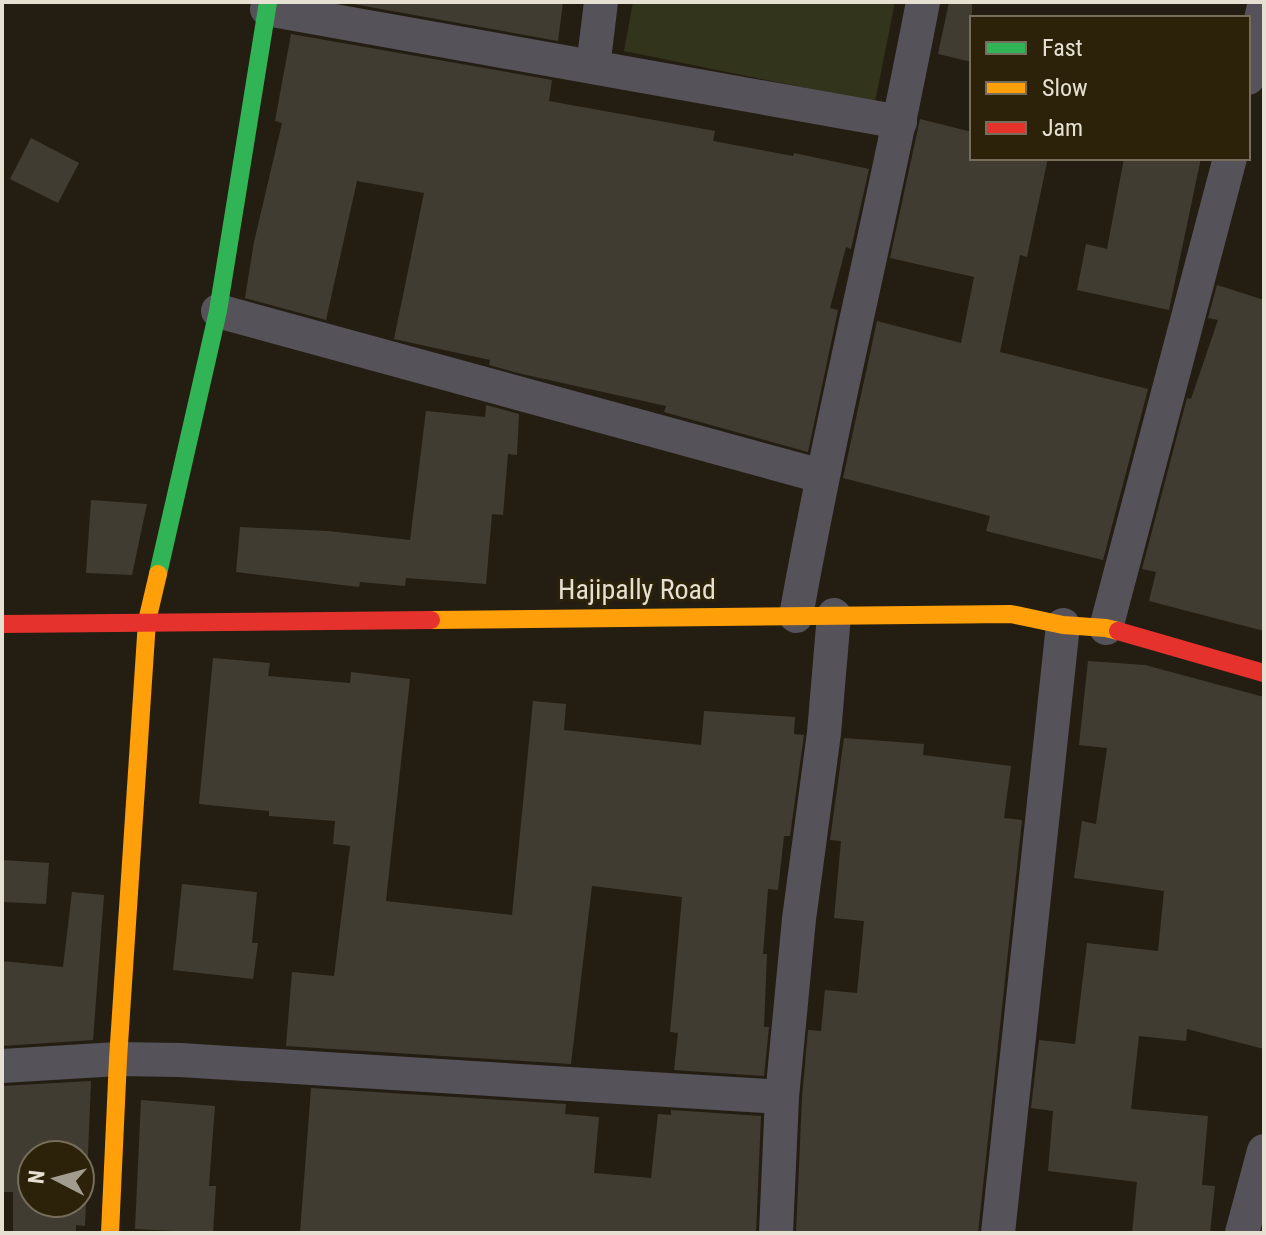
<svg xmlns="http://www.w3.org/2000/svg" width="1266" height="1235" font-family="'Roboto Condensed',sans-serif">
  <rect width="100%" height="100%" fill="#241e12"/>
  <polygon fill="#32341b" points="633,2 895,2 875,102 624,51"/>
  <g fill="#413c32" fill-rule="evenodd">
    <polygon points="342,2 563,2 558,41"/>
    <polygon points="949,2 972,2 972,62 938,54"/>
    <polygon points="291,34 552,80 549,101 715,131 713,141 793,156 794,153 869,169 851,249 846,247 830,308 838,310 808,452 664,412 666,406 522,374 489,365 490,360 394,339 424,193 357,181 326,320 245,298 254,242 282,123 275,121"/>
    <polygon points="920,119 972,132 972,158 1048,158 1027,257 1020,255 1000,352 1148,389 1103,560 986,531 990,516 843,478 877,321 961,343 974,277 890,258"/>
    <polygon points="31,138 79,163 58,203 10,179"/>
    <polygon points="1124,158 1201,158 1169,310 1077,290 1086,244 1107,249"/>
    <polygon points="1217,285 1264,300 1264,631 1149,601 1156,572 1142,569 1187,398 1191,399 1218,320 1208,318"/>
    <polygon points="486,405 519,414 517,455 508,454 503,515 492,514 486,584 406,578 405,586 360,582 359,587 236,572 240,527 328,531 410,540 426,411 485,417"/>
    <polygon points="91,500 147,504 132,575 86,573"/>
    <polygon points="213,658 270,663 268,676 350,683 351,672 410,679 386,901 512,915 533,701 566,704 564,730 701,745 704,711 795,717 794,734 804,735 790,836 784,836 778,890 768,889 763,954 767,954 764,1027 769,1027 764,1076 674,1070 678,1033 670,1032 682,897 592,886 571,1064 286,1046 292,972 334,976 350,846 333,844 335,821 269,816 269,811 199,804"/>
    <polygon points="1088,661 1145,665 1264,697 1264,1049 1187,1029 1186,1041 1139,1036 1131,1109 1208,1116 1202,1185 1215,1186 1210,1233 1132,1233 1137,1182 1048,1171 1053,1111 1031,1108 1039,1040 1075,1044 1087,943 1158,951 1164,891 1074,878 1082,821 1096,824 1107,748 1079,745"/>
    <polygon points="844,738 924,744 923,755 1011,766 1004,818 1022,820 978,1233 796,1233 802,1098 808,1030 821,1031 825,990 857,993 864,921 834,918 841,841 830,840"/>
    <polygon points="2,860 49,863 46,904 2,902"/>
    <polygon points="182,884 257,892 252,943 258,943 253,979 173,970"/>
    <polygon points="72,892 104,895 93,1040 2,1046 2,961 63,967"/>
    <path d="M91,1081L85,1226L76,1225V1233H13V1192H2V1086ZM32,1155H80V1203H32Z"/>
    <polygon points="311,1088 566,1104 565,1114 599,1117 594,1173 651,1178 658,1114 671,1115 671,1110 761,1116 756,1233 300,1233"/>
    <polygon points="141,1100 215,1106 209,1186 216,1186 213,1233 135,1229"/>
  </g>
  <g fill="none" stroke-linecap="round" stroke-linejoin="round">
    <g stroke="#56525a" stroke-width="34">
      <polyline points="267,9 900,122"/>
      <polyline points="593,67 601,2"/>
      <polyline points="1248,78 1264,6"/>
      <polyline points="218,311 821,476"/>
      <path d="M796,616C833,410 884,208 923,2"/>
      <polyline points="1106,628 1230,158"/>
      <polyline points="2,1066 118,1059 180,1060 782,1097"/>
      <polyline points="776,1233 782,1097 799,919 824,733 834,615"/>
      <polyline points="998,1233 1063,625"/>
      <polyline points="1242,1233 1264,1151"/>
    </g>
    <polyline stroke="#30b455" stroke-width="18" points="158,574 218,311 268,2"/>
    <g stroke="#ff9f0a" stroke-width="18">
      <polyline points="431,620 1011,614 1063,625 1106,628 1118,631"/>
      <polyline points="110,1233 118,1059 147,621 158,574"/>
    </g>
    <g stroke="#e5322d" stroke-width="18">
      <polyline points="2,624 431,620"/>
      <polyline points="1118,631 1264,673"/>
    </g>
  </g>
  <g text-anchor="middle" stroke-width="6" stroke-linejoin="round" paint-order="stroke">
    <g font-size="28" fill="#e6e0d2" stroke="#2c220a">
      <text x="637" y="599">Hajipally Road</text>
    </g>
  </g>
  <rect width="1266" height="1235" fill="none" stroke="#e6e0d2" stroke-width="8"/>
  <rect x="970" y="16" width="280" height="144" fill="#2c220a" stroke="#766e5a" stroke-width="2"/>
  <rect x="986" y="42" width="40" height="12" fill="#30b455" stroke="#766e5a" stroke-width="2"/>
  <text x="1042" y="56" font-size="24" fill="#e6e0d2">Fast</text>
  <rect x="986" y="82" width="40" height="12" fill="#ff9f0a" stroke="#766e5a" stroke-width="2"/>
  <text x="1042" y="96" font-size="24" fill="#e6e0d2">Slow</text>
  <rect x="986" y="122" width="40" height="12" fill="#e5322d" stroke="#766e5a" stroke-width="2"/>
  <text x="1042" y="136" font-size="24" fill="#e6e0d2">Jam</text>
  <g transform="translate(56 1179) rotate(276)"><circle r="38" fill="#2c220a" stroke="#766e5a" stroke-width="2"/>
  <path d="M0-6L14 30L0 20L-14 30Z" fill="#a29c8f"/>
  <text y="-12" font-size="22" font-weight="bold" text-anchor="middle" fill="#e6e0d2">N</text>
  </g>
</svg>
